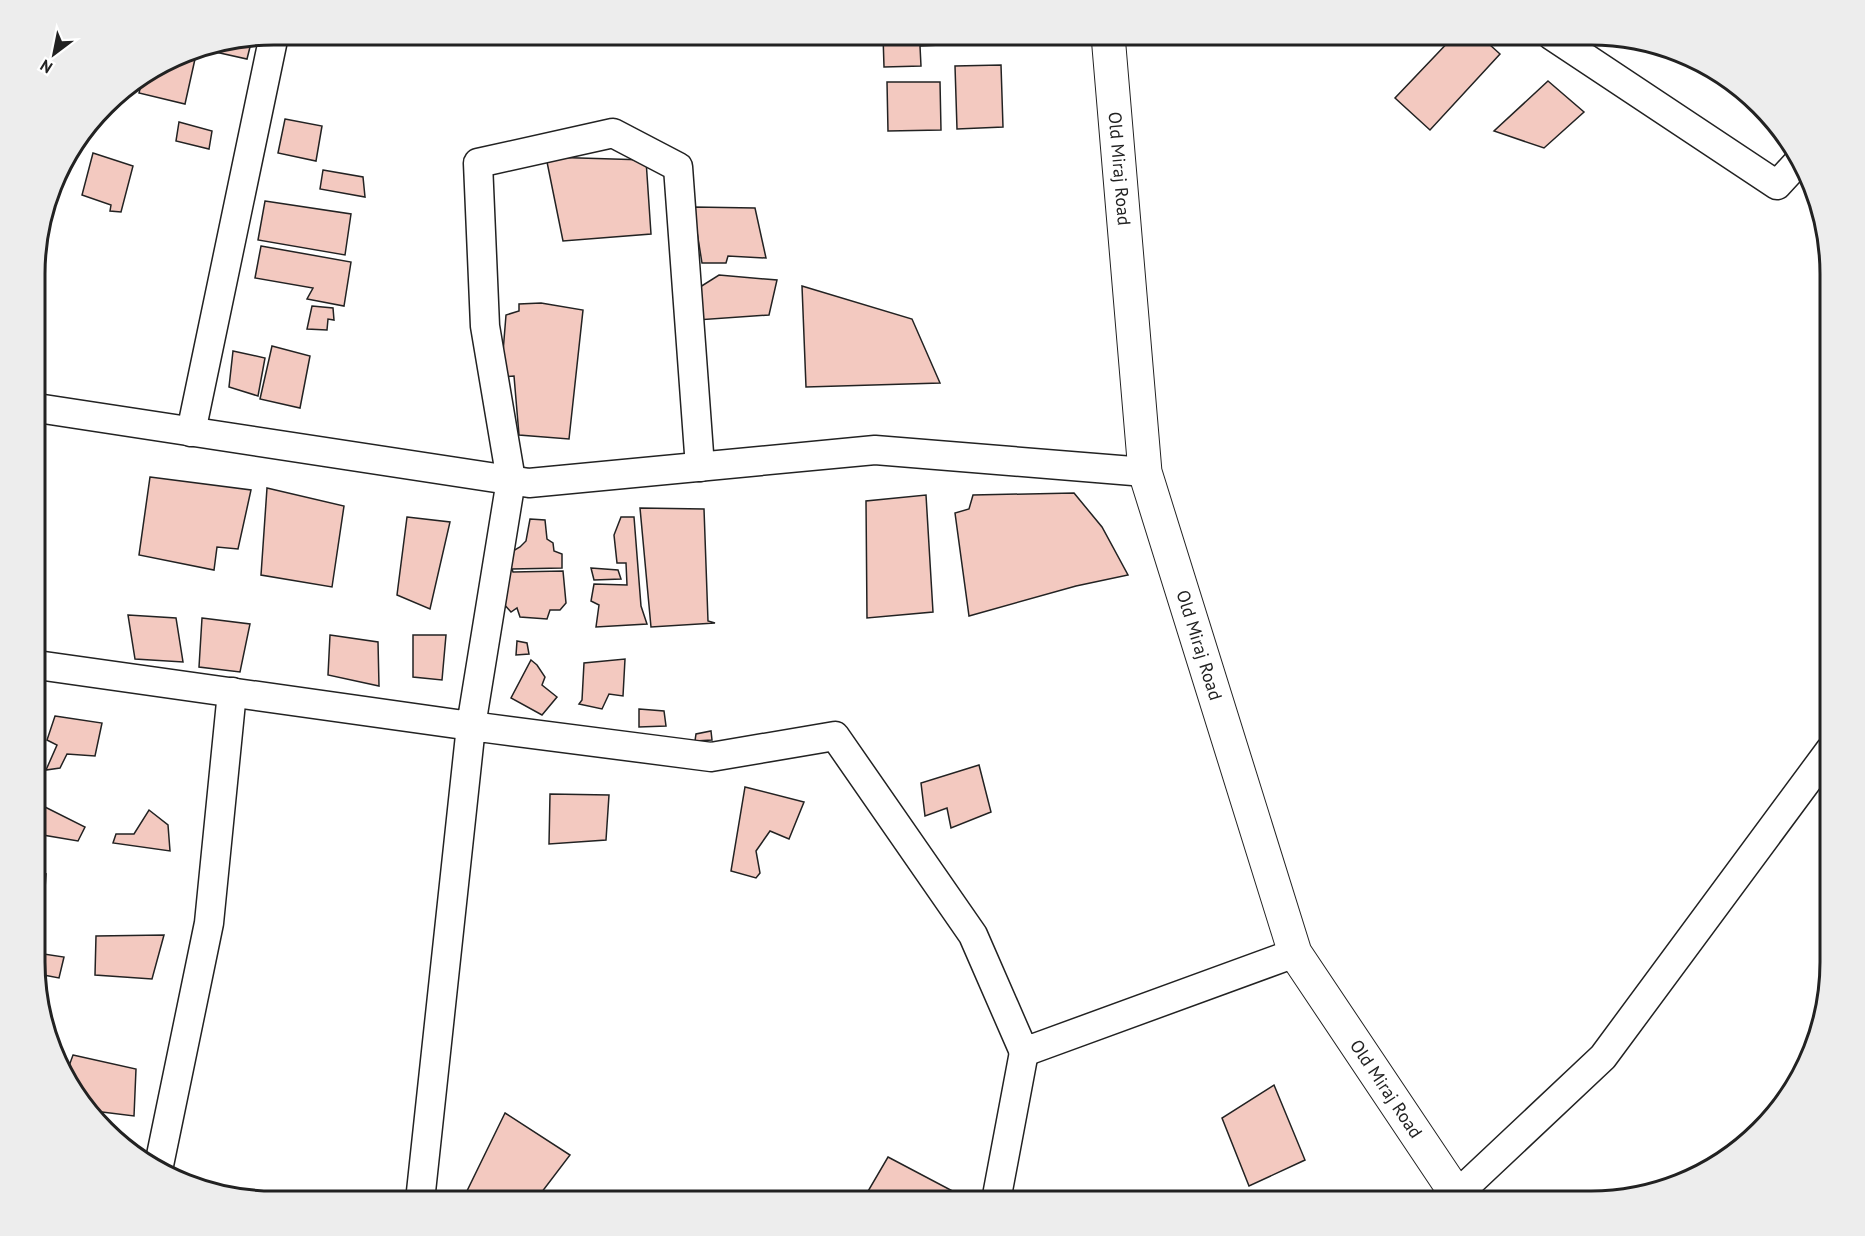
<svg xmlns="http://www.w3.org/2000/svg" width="1865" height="1236" font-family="'PT Sans',sans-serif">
  <rect width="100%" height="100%" fill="#fff"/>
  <g fill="#f3c9c0" stroke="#222" stroke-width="1.5">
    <polygon points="356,35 385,35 384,40"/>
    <polygon points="883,35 939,35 940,45 920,46 921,66 884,67"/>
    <polygon points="987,35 1009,35 1009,43 987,44"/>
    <polygon points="1316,35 1330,35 1325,41"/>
    <polygon points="1455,35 1479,35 1500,54 1430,130 1395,98"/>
    <polygon points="252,39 247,59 202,49"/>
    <polygon points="197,50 185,104 139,93 143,77 183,53"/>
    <polygon points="1001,65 1003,127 957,129 955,66"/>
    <polygon points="1548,81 1584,112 1544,148 1494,131"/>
    <polygon points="887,82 940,82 941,130 888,131"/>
    <polygon points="285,119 322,126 316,161 278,153"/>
    <polygon points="179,122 212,131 209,149 176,141"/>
    <polygon points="93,153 133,166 121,212 110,211 111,205 82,195"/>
    <polygon points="546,157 646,160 651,234 563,241"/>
    <polygon points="323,170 363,177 365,197 320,189"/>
    <polygon points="265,201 351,214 345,255 258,240"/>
    <polygon points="693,207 755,208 766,258 728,256 726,263 702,263"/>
    <polygon points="261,246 351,262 344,306 307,299 313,288 255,278"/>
    <polygon points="719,275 777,280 769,315 697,320 700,287"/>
    <polygon points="802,286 912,319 940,383 806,387"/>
    <polygon points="541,303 583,310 569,439 519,435 514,376 501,377 506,315 519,311 519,304"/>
    <polygon points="312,306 333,308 334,320 328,319 327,330 307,329"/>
    <polygon points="272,346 310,356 300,408 260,399"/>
    <polygon points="233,351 265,358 258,396 229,387"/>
    <polygon points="150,477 251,490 238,549 217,547 214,570 139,555"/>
    <polygon points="267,488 344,506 332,587 261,575"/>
    <polygon points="1074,493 1102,527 1128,575 1076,586 969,616 955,513 969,509 973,495"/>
    <polygon points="926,495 933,612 867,618 866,501"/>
    <polygon points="640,508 704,509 708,621 715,623 651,627"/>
    <polygon points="407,517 450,522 430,609 397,595"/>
    <polygon points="621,517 634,517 641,606 647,624 596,627 599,605 591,601 594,584 627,585 626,563 617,563 614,535"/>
    <polygon points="530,519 545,520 547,539 553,543 554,551 562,554 562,568 512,569 513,572 563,571 566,603 560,610 550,610 547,619 520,617 517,608 511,612 502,602 501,558 520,547 526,541"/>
    <polygon points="591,568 618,570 621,579 594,580"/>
    <polygon points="128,615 176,618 183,662 135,659"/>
    <polygon points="202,618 250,624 240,672 199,667"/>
    <polygon points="330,635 378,642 379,686 328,675"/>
    <polygon points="413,635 446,635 442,680 413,677"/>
    <polygon points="517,641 527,643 529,654 516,655"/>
    <polygon points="625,659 623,696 609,694 602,709 579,704 582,700 584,663"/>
    <polygon points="531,660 537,665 545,677 542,685 557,697 542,715 511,698"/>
    <polygon points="639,709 664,711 666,726 639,727"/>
    <polygon points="55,716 102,723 95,756 67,754 60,768 46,770 57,745 47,740"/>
    <polygon points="711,731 712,740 695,741 696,734"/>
    <polygon points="979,765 991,812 951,828 947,808 925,816 921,783"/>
    <polygon points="745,787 804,802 789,839 770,831 756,851 760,873 756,878 731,871"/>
    <polygon points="550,794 609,795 606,840 549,844"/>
    <polygon points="37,803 85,827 78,841 37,834"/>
    <polygon points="149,810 168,825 170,851 113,843 116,834 134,834"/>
    <polygon points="46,874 44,904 37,903 37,877"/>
    <polygon points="164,935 152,979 95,975 96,936"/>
    <polygon points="37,953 64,957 59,978 38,974 37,979"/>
    <polygon points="73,1055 136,1069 134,1116 94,1111 67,1082 65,1077"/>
    <polygon points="1274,1085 1305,1160 1249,1186 1222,1118"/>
    <polygon points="505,1113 570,1155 535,1201 481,1201 466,1193"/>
    <polygon points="888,1157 962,1196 958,1201 868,1201 864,1198"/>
  </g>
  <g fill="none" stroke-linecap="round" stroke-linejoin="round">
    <g stroke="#222" stroke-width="31">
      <g id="street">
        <polyline points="1551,35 1777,185 1800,160"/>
        <polyline points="37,408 529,483 875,450 1145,472"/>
        <polyline points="191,432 274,35"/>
        <polyline points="37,665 471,726 511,480 485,326 478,163 613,133 678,167 700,467"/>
        <polyline points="158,1170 209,923 232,692"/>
        <polyline points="420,1201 471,726 711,757 835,736 973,935 1024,1052 1295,953"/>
        <polyline points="996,1201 1024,1052"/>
        <polyline points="1450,1201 1603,1057 1830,750"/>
      </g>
    </g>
    <g stroke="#222" stroke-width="35">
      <g id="primary">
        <path id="s1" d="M1108,35L1145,472L1295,953L1461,1201"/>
      </g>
    </g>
    <use href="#street" stroke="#fff" stroke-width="28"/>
    <use href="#primary" stroke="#fff" stroke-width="33"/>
  </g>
  <g text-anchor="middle" stroke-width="4.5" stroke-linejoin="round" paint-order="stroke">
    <g font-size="18" fill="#222" stroke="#fff">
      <text dy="6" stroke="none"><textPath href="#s1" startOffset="134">Old Miraj Road</textPath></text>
      <text dy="6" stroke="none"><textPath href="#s1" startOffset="620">Old Miraj Road</textPath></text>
      <text dy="6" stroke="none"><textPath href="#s1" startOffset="1106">Old Miraj Road</textPath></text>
    </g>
  </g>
  <path d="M0 0H1865V1236H0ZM274 45H1591A229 229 0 0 1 1820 274V962A229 229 0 0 1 1591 1191H274A229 229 0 0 1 45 962V274A229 229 0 0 1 274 45Z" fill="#ededed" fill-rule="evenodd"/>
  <path fill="none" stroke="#222" stroke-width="3" d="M274 45H1591A229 229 0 0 1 1820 274V962A229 229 0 0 1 1591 1191H274A229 229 0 0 1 45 962V274A229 229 0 0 1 274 45Z"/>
  <g transform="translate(54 54) rotate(212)" stroke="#ffffff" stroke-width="4.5" paint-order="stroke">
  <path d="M0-4.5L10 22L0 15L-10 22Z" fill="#222222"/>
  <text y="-9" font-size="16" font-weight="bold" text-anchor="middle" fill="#222222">N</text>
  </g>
</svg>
